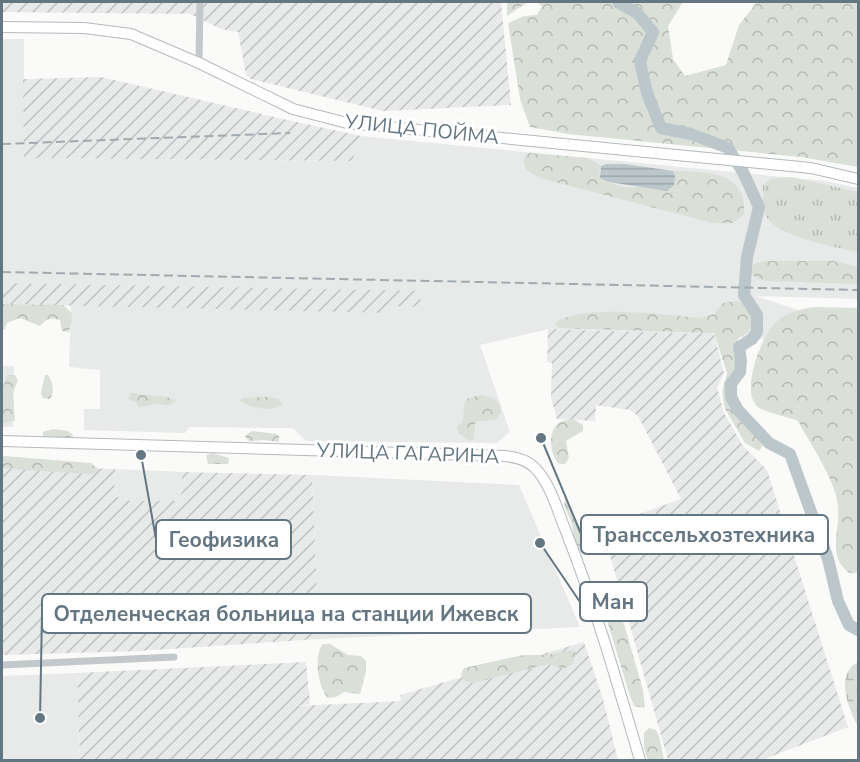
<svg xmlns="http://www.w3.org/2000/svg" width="860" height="762" font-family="'Nunito Sans',sans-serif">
  <defs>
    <pattern id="industrial-furrows" width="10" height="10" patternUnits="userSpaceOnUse" patternTransform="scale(1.5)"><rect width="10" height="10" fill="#e8e9e9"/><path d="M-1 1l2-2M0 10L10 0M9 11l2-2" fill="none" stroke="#c0c1c2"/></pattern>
    <pattern id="grass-tufts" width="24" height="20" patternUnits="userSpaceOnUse" patternTransform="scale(1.5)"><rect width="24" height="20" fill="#dadfd7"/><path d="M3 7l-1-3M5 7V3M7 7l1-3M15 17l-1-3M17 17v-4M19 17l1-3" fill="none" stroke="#b4b9b4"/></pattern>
    <pattern id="forest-crowns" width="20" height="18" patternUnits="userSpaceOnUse" patternTransform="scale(1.5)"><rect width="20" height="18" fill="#dadfd7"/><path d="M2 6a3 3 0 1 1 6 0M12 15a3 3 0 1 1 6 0" fill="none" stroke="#b4b9b4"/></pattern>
    <pattern id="wetland-marsh" width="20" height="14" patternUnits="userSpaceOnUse" patternTransform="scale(1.5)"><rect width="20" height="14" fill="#dadfd7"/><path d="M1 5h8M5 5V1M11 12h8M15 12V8" fill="none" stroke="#b4b9b4"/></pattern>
    <pattern id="water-rules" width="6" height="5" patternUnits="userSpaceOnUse" patternTransform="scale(1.5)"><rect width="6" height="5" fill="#bbc7cb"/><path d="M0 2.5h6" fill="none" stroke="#9ca6aa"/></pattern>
  </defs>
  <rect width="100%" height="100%" fill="#fafaf8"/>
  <g fill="#e8e9e9">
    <polygon points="2,39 24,39 24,158 352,161 361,136 825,181 858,188 858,299 756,296 831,321 830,341 752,339 708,332 698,334 549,329 480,345 510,432 497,443 306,441 293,428 189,427 185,433 84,430 84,409 100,409 100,370 69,367 71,305 2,303"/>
    <polygon points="2,366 14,366 13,427 2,427"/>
    <polygon points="115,469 182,472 181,501 131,501 114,496"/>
    <polygon points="312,475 519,485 580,627 319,639"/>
    <polygon points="77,673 80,760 2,760 2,676"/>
  </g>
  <g fill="url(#industrial-furrows)">
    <polygon points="2,2 501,2 511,105 383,111 251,79 246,75 238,32 221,29 190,14 2,12"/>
    <polygon points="101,77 283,119 361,136 352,161 24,158 23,79"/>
    <polygon points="2,283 421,291 420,307 390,306 389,313 2,304"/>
    <polygon points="548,329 698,334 708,332 714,334 724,373 717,388 724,413 743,446 767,470 848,727 762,760 668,760 606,541 628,518 681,499 638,416 630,410 596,405 595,421 557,419 551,398 552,363 547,362"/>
    <polygon points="2,465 115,469 114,496 131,501 181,501 182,472 312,475 319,639 140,651 2,655"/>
    <polygon points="584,642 603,699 618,760 80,760 77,673 306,662 310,704 297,706 401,701 400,695"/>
  </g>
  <path fill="url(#grass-tufts)" d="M791,177L858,192V252C836,247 775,237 765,214C762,206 763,194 763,186L770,179Z"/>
  <g fill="url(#forest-crowns)">
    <polygon points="507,2 528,2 507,16"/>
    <polygon points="537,2 683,2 668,26 673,59 685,76 726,65 739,25 757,2 858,2 858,167 801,157 568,134 530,127 520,99 508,23 524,16 537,15 542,6"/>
    <path d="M529,153L588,158L601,166L599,173C622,197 648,186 675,176L673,171C704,172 748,170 744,214L733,223H713L543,179C531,173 523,171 524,157Z"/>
    <polygon points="767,261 833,261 858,267 858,284 767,281 758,279 750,273 750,268 756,263"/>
    <path d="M737,301C747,305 759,320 749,331C745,336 738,335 737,343C735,352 738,362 736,371C734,380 727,386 729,397C731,415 748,429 760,441L762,446L759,451L745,443L725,409L722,392L727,373L714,333L559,328L555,323C582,303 666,315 700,318L714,314L723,303Z"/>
    <path d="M2,304L63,305L71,312L72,319L69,332L62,331L60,320C50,317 46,319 40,326L20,318L7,323L5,329L2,330Z"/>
    <path d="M815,307L858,308V572C851,575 848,573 843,567C829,550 840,528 838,509C838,505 837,499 836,495C828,469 811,445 798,421C788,417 766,413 758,407C739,392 762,335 776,322C788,312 800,309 815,307Z"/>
    <path d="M8,375H15L18,380L13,393L15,421L3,423C0,409 0,388 8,375Z"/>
    <path d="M45,375H48C53,382 55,392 50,399L43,398L41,393Z"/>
    <polygon points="131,393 167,397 176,400 170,405 157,404 139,407 136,402 128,399"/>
    <path d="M480,395C492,396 501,400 501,413L495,420L478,421L475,424L474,439L470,441L458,433L457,426L463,422L464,405L467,399Z"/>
    <path d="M266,397L279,399L283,405C272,412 250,408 240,401L242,398Z"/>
    <path d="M573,419L583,425V431L566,441L569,458L565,464H559C550,455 547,431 559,423C563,420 568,420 573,419Z"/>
    <polygon points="53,429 68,431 73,435 72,438 43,437 43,432"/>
    <polygon points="252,431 276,434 279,436 279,442 263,440 249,441 245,436"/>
    <polygon points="213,453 229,458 228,464 208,464 206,455"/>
    <polygon points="4,456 91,463 98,469 97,472 90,474 8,469 2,467 2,457"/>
    <path d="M566,500L590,547L588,553C572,551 575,533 571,521C568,515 565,509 564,502Z"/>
    <polygon points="608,608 619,615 624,624 643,690 645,708 634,706 630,696 606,617 605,610"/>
    <path d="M323,644H330L348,655L361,656L366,661V671L360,694L344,692L336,697L328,698C318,687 313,655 323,644Z"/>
    <polygon points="571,650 575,651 576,654 572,664 564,669 548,664 473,683 463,680 461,674 464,668 523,655 547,655"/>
    <polygon points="649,728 656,730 659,736 664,760 648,760 644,748 644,733"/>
  </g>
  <path fill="url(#wetland-marsh)" d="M858,662V727C849,710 834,674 858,662Z"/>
  <polygon fill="url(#water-rules)" points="606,164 625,164 673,171 675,176 674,185 667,191 609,182 600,178 601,166"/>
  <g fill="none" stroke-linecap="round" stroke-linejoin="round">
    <polyline stroke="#bbc7cb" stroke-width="12" points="619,2 619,3 637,13 653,32 640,61 647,93 661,128 691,134 728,148 743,172 759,207 747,257 744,295 757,315 757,332 752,339 739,347 741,361 740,372 731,384 731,397 738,410 769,443 790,454 828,559 838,601 849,625 858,630"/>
    <g stroke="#b3babf" stroke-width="12">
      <polyline id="secondary" points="2,27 84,28 131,34 199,63 293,109 347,123 811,168 858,179"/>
    </g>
    <g stroke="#b5babe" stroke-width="12">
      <path id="primary" d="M2,441L505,456C516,457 527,460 535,468C550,483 557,509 565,529C595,605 617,682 640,760"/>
    </g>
    <g stroke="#c3c8cc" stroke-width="7">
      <polyline points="199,63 200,2"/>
      <polyline points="2,665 174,657"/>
    </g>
    <use href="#secondary" stroke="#fff" stroke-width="10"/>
    <use href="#primary" stroke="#fff" stroke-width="10"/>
    <g stroke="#a2aab0" stroke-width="2" stroke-dasharray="9 4.5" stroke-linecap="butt">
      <polyline points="2,144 290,133"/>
      <polyline points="2,272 858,290"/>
    </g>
  </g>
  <g text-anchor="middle" stroke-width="6" stroke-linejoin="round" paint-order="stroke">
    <g font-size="20" fill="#657683" stroke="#fff">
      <text transform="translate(422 129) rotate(6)" y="7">УЛИЦА ПОЙМА</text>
      <text transform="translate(408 453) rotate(2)" y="7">УЛИЦА ГАГАРИНА</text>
    </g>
  </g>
  <path fill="none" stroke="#657683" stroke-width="2" d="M541 438L581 534M141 455L156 539M540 543L580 602M40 718L42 614"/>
  <g fill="#657683" stroke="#fff" stroke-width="2">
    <circle cx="541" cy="438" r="6"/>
    <circle cx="141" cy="455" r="6"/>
    <circle cx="540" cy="543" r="6"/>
    <circle cx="40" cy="718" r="6"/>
  </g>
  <g fill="#fff" stroke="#657683" stroke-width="2">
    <rect x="581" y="515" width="247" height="39" rx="6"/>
    <rect x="156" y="520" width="135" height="39" rx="6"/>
    <rect x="580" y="582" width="67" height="39" rx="6"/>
    <rect x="42" y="594" width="489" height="39" rx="6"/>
  </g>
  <g font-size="21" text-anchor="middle" font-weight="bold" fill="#657683">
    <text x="704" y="542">Транссельхозтехника</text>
    <text x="224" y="547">Геофизика</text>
    <text x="613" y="609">Ман</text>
    <text x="286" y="621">Отделенческая больница на станции Ижевск</text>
  </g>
  <rect width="860" height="762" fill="none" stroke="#657683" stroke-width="6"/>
</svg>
